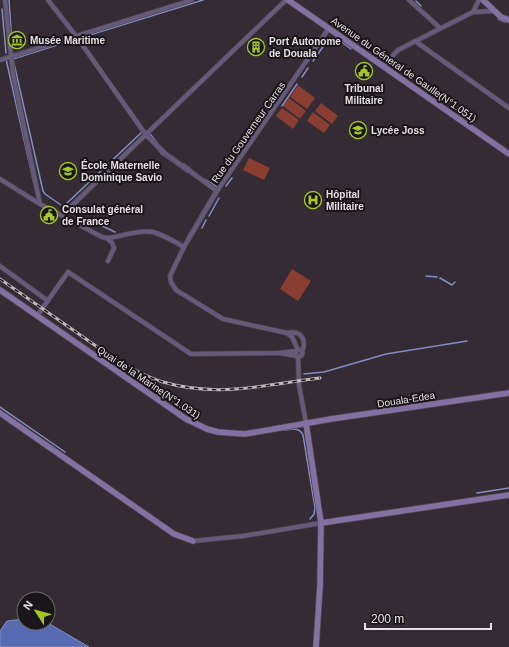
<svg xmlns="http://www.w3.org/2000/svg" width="509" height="647" font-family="Arial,sans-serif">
  <rect width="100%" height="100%" fill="#352b34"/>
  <g fill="#8a3e31">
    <polygon points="298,85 315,98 307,109 290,97"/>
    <polygon points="289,98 306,111 300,119 283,106"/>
    <polygon points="321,103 338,116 332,124 315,111"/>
    <polygon points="282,108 299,120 293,129 276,116"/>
    <polygon points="313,112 330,125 324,133 307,121"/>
    <polygon points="249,158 270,168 264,180 243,170"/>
    <polygon points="292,269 311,281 298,301 280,289"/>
  </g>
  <polygon fill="#576bb3" stroke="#828ec2" points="24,619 24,623 48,623 89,647 0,647 0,631 7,621"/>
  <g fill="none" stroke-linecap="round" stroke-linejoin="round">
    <g stroke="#828ec2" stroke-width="1.5">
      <polyline points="9,0 12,44"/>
      <polyline points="416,1 421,6"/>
      <polyline points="2,9 6,53"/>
      <polyline points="498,19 505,22"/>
      <polyline points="83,37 203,0"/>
      <polyline points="6,59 34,184"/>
      <polyline points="313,61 327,41 336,38 351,49"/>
      <polyline points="302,77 308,68"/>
      <polyline points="282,106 297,84"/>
      <polyline points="150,134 159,145"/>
      <polyline points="152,143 162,154 187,172"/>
      <polyline points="184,164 201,177"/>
      <polyline points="204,179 217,187"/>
      <polyline points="226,186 232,178"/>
      <polyline points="66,204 142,132"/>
      <polyline points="61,205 45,194 43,191 13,59 76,39"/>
      <polyline points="209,216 219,198"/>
      <polyline points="100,225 115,232"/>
      <polyline points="202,228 206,220"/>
      <polyline points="187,238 214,192 213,190"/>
      <polyline points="426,276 437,277"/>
      <polyline points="440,278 452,285 455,282"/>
      <polyline points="304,374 324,372 386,354 467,341"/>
      <polyline points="0,407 65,452"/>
      <path d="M285,430C292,429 299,427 303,435L315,508L314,514L310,519"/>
      <polyline points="477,493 509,488"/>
    </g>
    <g stroke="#514850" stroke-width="5.5">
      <g id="street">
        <polyline points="5,0 13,74 40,204"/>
        <polyline points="48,0 76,36 146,135 166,154 217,191"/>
        <polyline points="409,0 440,28"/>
        <polyline points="473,12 479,0"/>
        <polyline points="415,41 509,108"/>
        <polyline points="0,60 192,0"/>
        <polyline points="383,66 398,50 473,12 494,11"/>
        <path d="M0,179L40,204L102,237L107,238C121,237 139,229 153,232C164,235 175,242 184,247"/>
        <polyline points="62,215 286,0"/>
        <polyline points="107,238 112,243 114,248 108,261"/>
        <polyline points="0,266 48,301"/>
        <polyline points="37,316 68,272 191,354 279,353 297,351"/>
        <polyline points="287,333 292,337 298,350"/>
        <circle cx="299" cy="353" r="3.5"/>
        <path d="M302,352C307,339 301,330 287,333L223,319L176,290L171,282L170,276L184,247L217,191L329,28"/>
        <polyline points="280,353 297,356"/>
        <polyline points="298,357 299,385 306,423"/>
        <polyline points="193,541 243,536 321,523"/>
      </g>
    </g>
    <g stroke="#514850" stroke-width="7">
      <g id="secondary">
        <polyline points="288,0 509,154"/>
        <polyline points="483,0 501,17 509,20"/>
        <polyline points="0,290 186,419 207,429 218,432 245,434 331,419 509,393"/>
        <polyline points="0,413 174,534 193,541"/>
        <polyline points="306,423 321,523 320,587 316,647"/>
        <polyline points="321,523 509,495"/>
      </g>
    </g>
    <use href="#street" stroke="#655a7a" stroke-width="4"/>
    <use href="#secondary" stroke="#8371a3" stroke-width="5.5"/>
    <g stroke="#bdb6bc" stroke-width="3">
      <path id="rail" d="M0,279L116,360C131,368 146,377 163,382C218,398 264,385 320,378"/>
    </g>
    <use href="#rail" stroke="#1a1519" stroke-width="1.5" stroke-dasharray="4.5" stroke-linecap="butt"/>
  </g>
  <defs>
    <g id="museum-ring" transform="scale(0.9)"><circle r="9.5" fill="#1a1519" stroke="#a5c822" stroke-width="1.5"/><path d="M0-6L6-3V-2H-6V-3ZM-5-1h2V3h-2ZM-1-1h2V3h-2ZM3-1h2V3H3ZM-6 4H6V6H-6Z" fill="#a5c822"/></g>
    <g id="building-ring" transform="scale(0.9)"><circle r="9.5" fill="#1a1519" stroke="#a5c822" stroke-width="1.5"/><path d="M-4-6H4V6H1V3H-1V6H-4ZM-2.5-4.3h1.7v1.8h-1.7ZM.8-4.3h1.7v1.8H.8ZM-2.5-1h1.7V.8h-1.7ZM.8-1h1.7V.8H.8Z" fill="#a5c822"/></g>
    <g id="civic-ring" transform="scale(0.9)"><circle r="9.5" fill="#1a1519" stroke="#a5c822" stroke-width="1.5"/><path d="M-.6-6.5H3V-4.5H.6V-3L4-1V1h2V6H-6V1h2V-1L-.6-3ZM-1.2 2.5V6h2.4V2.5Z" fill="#a5c822"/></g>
    <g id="school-ring" transform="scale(0.9)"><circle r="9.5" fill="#1a1519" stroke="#a5c822" stroke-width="1.5"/><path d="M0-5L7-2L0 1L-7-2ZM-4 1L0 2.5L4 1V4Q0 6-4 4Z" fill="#a5c822"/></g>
    <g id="hospital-ring" transform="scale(0.9)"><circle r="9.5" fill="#1a1519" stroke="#a5c822" stroke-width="1.5"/><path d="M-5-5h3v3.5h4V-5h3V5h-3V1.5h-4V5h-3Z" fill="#a5c822"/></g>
  </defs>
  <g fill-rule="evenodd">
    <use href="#museum-ring" x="17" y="40"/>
    <use href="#building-ring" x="256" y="47"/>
    <use href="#civic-ring" x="364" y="71"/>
    <use href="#school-ring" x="358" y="130"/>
    <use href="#school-ring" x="68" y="171"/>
    <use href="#hospital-ring" x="313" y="200"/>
    <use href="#civic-ring" x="49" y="215"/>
  </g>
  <g text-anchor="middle" stroke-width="4" stroke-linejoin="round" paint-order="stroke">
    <g font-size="10" font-weight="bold" fill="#e6dfe5" stroke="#1a1519" text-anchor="start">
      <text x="30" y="44">Musée Maritime</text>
      <text x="269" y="45">Port Autonome<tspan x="269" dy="12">de Douala</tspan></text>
      <text x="364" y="92" text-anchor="middle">Tribunal<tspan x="364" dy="12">Militaire</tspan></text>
      <text x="371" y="134">Lycée Joss</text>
      <text x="81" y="169">École Maternelle<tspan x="81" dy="12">Dominique Savio</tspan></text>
      <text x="326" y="198">Hôpital<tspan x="326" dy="12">Militaire</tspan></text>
      <text x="62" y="213">Consulat général<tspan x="62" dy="12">de France</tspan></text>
    </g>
    <g font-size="10" fill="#e6dfe5" stroke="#1a1519">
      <text transform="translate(404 69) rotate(35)" y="4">Avenue du Géneral de Gaulle(N°1.051)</text>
      <text transform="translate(248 132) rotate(-55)" y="4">Rue du Gouverneur Carras</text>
      <text transform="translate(149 382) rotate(34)" y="4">Quai de la Marine(N°1.031)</text>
      <text transform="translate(406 399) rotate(-9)" y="4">Douala-Edea</text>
    </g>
  </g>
  <g transform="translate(36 611) rotate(306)"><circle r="19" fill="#1a1519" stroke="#6c666b"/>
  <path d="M0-3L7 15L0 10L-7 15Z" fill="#a5c822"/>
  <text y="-6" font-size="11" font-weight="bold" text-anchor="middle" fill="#e6dfe5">N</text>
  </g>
  <path d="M365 623v6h126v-6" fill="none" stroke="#e6dfe5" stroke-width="2"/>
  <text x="371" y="623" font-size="12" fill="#e6dfe5" stroke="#1a1519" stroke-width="3" paint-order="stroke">200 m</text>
</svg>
